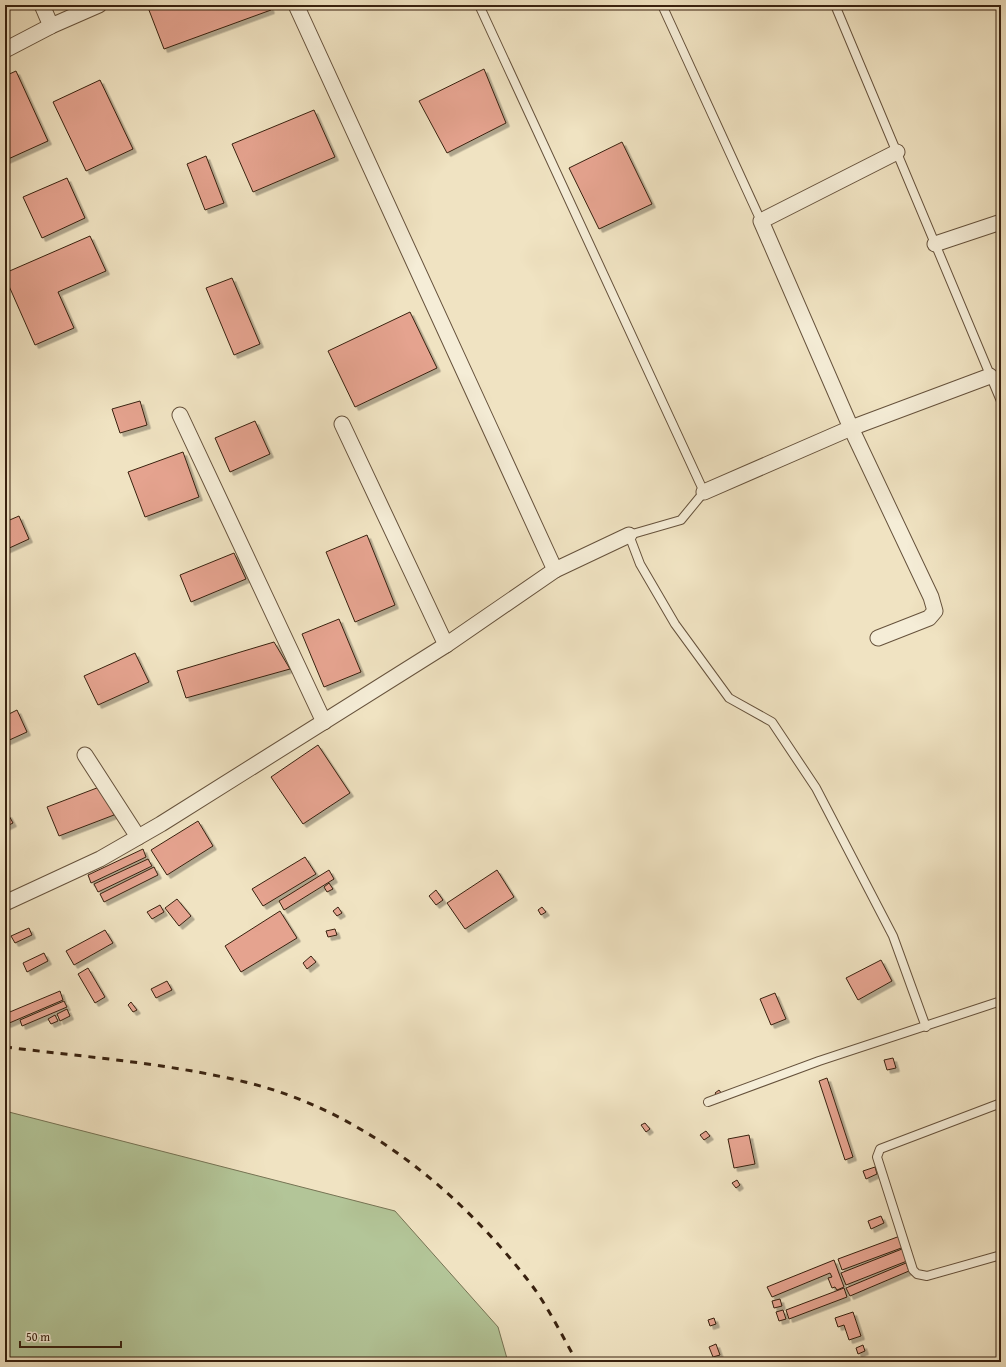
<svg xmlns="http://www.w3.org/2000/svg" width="1006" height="1367" font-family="'Gentium Book Plus',serif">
  <defs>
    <filter id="shadow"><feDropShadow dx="3.5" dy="3.5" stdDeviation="0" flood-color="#0004"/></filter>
  </defs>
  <rect width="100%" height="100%" fill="#f0e3c2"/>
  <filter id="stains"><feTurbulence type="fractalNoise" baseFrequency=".005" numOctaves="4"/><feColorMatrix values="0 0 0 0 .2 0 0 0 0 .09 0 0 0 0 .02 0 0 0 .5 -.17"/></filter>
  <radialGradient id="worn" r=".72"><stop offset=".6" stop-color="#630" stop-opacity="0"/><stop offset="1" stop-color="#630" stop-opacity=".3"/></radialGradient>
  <polygon fill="#b3c598" stroke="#767354" points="5,1111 395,1211 498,1327 508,1362 5,1362"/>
  <g fill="#e5a38f" stroke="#38210f" filter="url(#shadow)">
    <polygon points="147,5 269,5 271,10 164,49"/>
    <polygon points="484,69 506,123 447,153 419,101"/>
    <polygon points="16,71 48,141 6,160 5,76"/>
    <polygon points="100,80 133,149 86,171 53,102"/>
    <polygon points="314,110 335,157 253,192 232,144"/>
    <polygon points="622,142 652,204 599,229 569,168"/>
    <polygon points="206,156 224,203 205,210 187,164"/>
    <polygon points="67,178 85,218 42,238 23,197"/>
    <polygon points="90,236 106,271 58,292 74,328 35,345 5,277 5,273"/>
    <polygon points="232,278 260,344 234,355 206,288"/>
    <polygon points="410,312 437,368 355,407 328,351"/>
    <polygon points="140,401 147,425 120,433 112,409"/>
    <polygon points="255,421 270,454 230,472 215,438"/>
    <polygon points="183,452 199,497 145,517 128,472"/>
    <polygon points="19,516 29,539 5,550 5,522"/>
    <polygon points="367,535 395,605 355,622 326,552"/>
    <polygon points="234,553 246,579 191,602 180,575"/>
    <polygon points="339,619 361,672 324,687 302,634"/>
    <polygon points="274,642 290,669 186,698 177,671"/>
    <polygon points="135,653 149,682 98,705 84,676"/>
    <polygon points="17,710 27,732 5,742 5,716"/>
    <polygon points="318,745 350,793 303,824 271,777"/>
    <polygon points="102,786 114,815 59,836 47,807"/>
    <polygon points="8,814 13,823 5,827 5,816"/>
    <polygon points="198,821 213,846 167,875 151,850"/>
    <polygon points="143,849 146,857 91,883 88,875"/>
    <polygon points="305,857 316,874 263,906 252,889"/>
    <polygon points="148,859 152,866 98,892 94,884"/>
    <polygon points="154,867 158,875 104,902 100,894"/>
    <polygon points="329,870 334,879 284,910 279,901"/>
    <polygon points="497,870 514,897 465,929 447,903"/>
    <polygon points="329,883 333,889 327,892 324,887"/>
    <polygon points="436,890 443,900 436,905 429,896"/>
    <polygon points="177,899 191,916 179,926 165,908"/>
    <polygon points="160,905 164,912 152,919 147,912"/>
    <polygon points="338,907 342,913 337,916 333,911"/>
    <polygon points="542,907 546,912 541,915 538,910"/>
    <polygon points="280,911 297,938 241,972 225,946"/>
    <polygon points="29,928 32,935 15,943 11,936"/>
    <polygon points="335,929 337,935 328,937 326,931"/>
    <polygon points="105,930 113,943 74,965 66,951"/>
    <polygon points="44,953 48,961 27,972 23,963"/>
    <polygon points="311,956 316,962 307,969 303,963"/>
    <polygon points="881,960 892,981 858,1000 846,978"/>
    <polygon points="88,968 105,997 95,1003 78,974"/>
    <polygon points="167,981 172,990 156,998 151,989"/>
    <polygon points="60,991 63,1000 7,1024 5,1014"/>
    <polygon points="775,993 786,1019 771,1025 760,999"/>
    <polygon points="64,1001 67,1007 22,1026 20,1020"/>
    <polygon points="131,1002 137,1010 133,1012 128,1005"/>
    <polygon points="67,1009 70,1016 60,1021 57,1014"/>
    <polygon points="55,1015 58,1021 51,1024 48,1019"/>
    <polygon points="893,1058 896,1068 887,1070 884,1060"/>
    <polygon points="827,1078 853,1157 845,1160 819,1081"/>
    <polygon points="719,1090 722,1094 718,1097 715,1093"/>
    <polygon points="645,1123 650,1129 646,1132 641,1125"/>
    <polygon points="706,1131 710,1136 704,1140 700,1135"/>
    <polygon points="749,1135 755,1164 734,1168 728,1139"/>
    <polygon points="875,1167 877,1174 866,1179 863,1171"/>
    <polygon points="737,1180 740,1185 736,1188 732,1183"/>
    <polygon points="881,1216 884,1223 871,1229 868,1221"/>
    <polygon points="900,1236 904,1247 842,1270 838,1259"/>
    <polygon points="902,1249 907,1261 846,1285 841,1273"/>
    <polygon points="834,1260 844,1287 837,1290 835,1287 832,1288 828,1278 832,1277 830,1273 772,1297 767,1287"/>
    <polygon points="906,1263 909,1271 850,1296 846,1288"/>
    <polygon points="844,1288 847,1297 789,1319 786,1310"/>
    <polygon points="780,1299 782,1306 774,1308 772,1301"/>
    <polygon points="783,1310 786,1319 779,1321 776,1312"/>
    <polygon points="853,1312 861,1336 849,1340 844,1325 838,1327 835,1318"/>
    <polygon points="714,1318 716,1324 710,1326 708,1320"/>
    <polygon points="716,1344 720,1355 713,1357 709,1347"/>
    <polygon points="863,1345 865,1351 858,1354 856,1348"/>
  </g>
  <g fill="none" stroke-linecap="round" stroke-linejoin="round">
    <g stroke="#66523c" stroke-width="10">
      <g id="service">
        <polyline points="479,5 704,492 681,520 629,535 640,564 675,624 729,698 772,722 816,788 893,936 926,1027"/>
        <polyline points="662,5 761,221"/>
        <polyline points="835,5 1001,401"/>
        <polyline points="708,1102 819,1061 1001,1001"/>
        <polyline points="1001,1103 880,1149 877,1157 913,1270 917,1274 927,1276 1001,1255"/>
      </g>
    </g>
    <g stroke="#66523c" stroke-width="17">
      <g id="minor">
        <polyline points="42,5 51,26"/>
        <polyline points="296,5 555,570 629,535"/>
        <polyline points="5,50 51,26 99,5"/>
        <polyline points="935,244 1001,222"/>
        <polyline points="180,415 324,722"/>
        <polyline points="342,424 446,645"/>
        <polyline points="704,492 851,428 761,221 897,152"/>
        <polyline points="878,638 929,618 935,611 931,597 851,428 990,376"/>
        <polyline points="85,755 138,837"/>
        <polyline points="5,903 100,859 161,824 446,645 555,570"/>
      </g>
    </g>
    <use href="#service" stroke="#f5edd7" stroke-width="8"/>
    <use href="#minor" stroke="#f5edd7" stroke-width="15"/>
    <path stroke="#38210f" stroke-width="3" stroke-dasharray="7 7" stroke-linecap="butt" d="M5,1047C85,1057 167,1063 245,1082C359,1109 456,1188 527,1279C547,1304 561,1334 577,1362"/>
  </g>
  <rect width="1006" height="1367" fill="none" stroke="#f0e3c2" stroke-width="20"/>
  <rect x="6" y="6" width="994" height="1355" fill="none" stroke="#38210f" stroke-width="2"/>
  <rect x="10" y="10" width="986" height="1347" fill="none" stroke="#38210f"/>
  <path d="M20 1341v6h101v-6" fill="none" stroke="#38210f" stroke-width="2"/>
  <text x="26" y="1341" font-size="12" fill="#38210f" stroke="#f5edd7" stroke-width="3" paint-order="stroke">50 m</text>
  <rect width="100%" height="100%" filter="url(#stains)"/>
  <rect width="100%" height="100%" fill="url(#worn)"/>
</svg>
